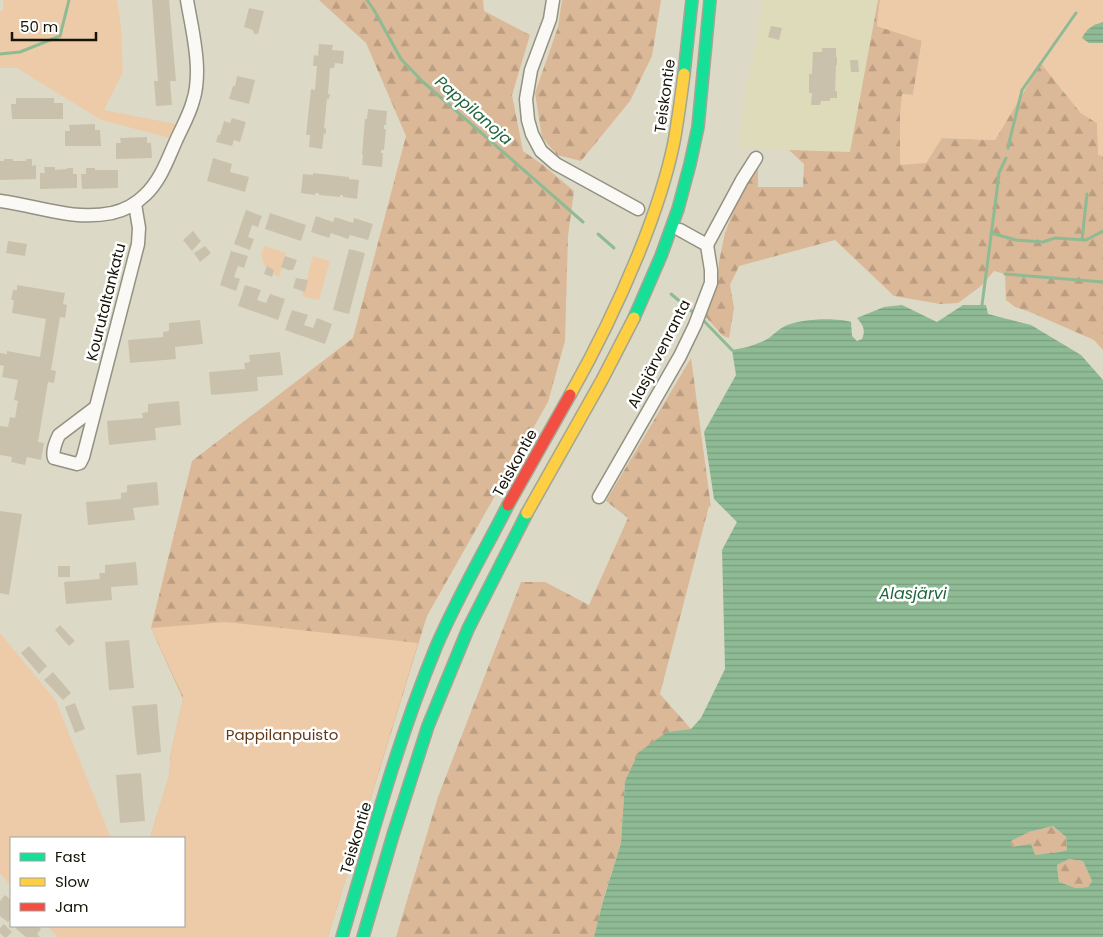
<svg xmlns="http://www.w3.org/2000/svg" width="1103" height="937" font-family="Poppins,sans-serif">
  <defs>
    <pattern id="forest-firs" width="22" height="20" patternUnits="userSpaceOnUse" patternTransform="scale(1.25)"><rect width="22" height="20" fill="#dbb897"/><path d="M5 1l3.5 6h-7zM16 11l3.5 6h-7z" fill="#bb9d81"/></pattern>
    <pattern id="water-rules" width="6" height="5" patternUnits="userSpaceOnUse" patternTransform="scale(1.25)"><rect width="6" height="5" fill="#8eba94"/><path d="M0 2.5h6" fill="none" stroke="#7a9f7e"/></pattern>
  </defs>
  <rect width="100%" height="100%" fill="#dcdac6"/>
  <polygon fill="#dddbb9" points="764,0 878,0 850,153 738,147 745,97"/>
  <g fill="url(#forest-firs)">
    <polygon points="319,0 483,0 484,11 530,35 512,95 523,151 543,165 574,191 568,236 565,341 548,402 427,616 328,937 58,937 48,926 184,926 184,838 150,838 169,776 171,752 183,699 151,628 192,461 353,338 406,136 366,43"/>
    <polygon points="562,0 661,0 652,56 630,101 581,161 557,155 542,137 535,93 558,27"/>
    <polygon points="878,0 880,0 877,26 922,40 913,95 902,94 926,163 941,138 995,140 1041,63 1062,90 1081,113 1097,123 1099,155 1103,156 1103,350 1094,340 1030,312 1015,307 1006,300 1005,274 994,271 981,286 958,303 940,304 894,296 835,240 739,266 730,285 734,308 729,338 723,336 705,316 718,278 719,262 725,233 737,202 758,167 758,187 803,187 804,164 789,150 850,152"/>
    <polygon points="691,358 711,507 709,506 660,694 691,729 667,732 625,781 621,843 603,900 595,936 594,937 396,937 438,797 521,582 545,582 589,605 628,518 606,501"/>
    <polygon points="1053,826 1066,837 1067,850 1059,852 1035,855 1012,847 1011,841 1029,832"/>
    <polygon points="1069,859 1083,861 1092,881 1088,887 1076,888 1059,882 1057,865"/>
  </g>
  <g fill="#eecba8">
    <polygon points="3,0 117,0 121,27 123,72 104,110 176,124 170,138 101,120 17,68 0,68 0,11 3,10"/>
    <polygon points="880,0 1103,0 1103,156 1098,155 1097,123 1081,113 1041,63 995,140 942,138 926,163 900,165 900,115 902,94 913,95 922,41 877,26"/>
    <path d="M265,246L286,253L279,277C268,273 263,265 261,254Z"/>
    <polygon points="313,256 330,261 319,300 302,296"/>
    <polygon points="226,622 418,643 328,937 58,937 48,926 184,926 184,838 150,838 169,776 171,752 183,699 183,696 151,628"/>
    <polygon points="0,633 56,701 111,838 11,838 11,886 0,873"/>
  </g>
  <g fill="url(#water-rules)" fill-rule="evenodd">
    <path d="M1103,22V43H1089L1082,38C1087,28 1093,25 1103,22Z"/>
    <path d="M902,305L937,322L963,305H986L988,314L1031,325L1081,355L1103,380V937H594L603,901L621,843L625,781L639,752L667,732L691,729L701,718L725,669L722,550L737,522L714,499L704,432L736,375L732,350C745,348 757,345 769,338C774,334 779,329 785,326C799,319 835,317 851,322L852,336L857,341L862,339C866,330 863,325 857,318L884,307ZM1053,826L1066,837L1067,850L1059,852L1035,855L1031,844L1012,847L1011,841L1029,832ZM1069,859L1083,861L1092,881L1088,887L1076,888L1059,882L1057,865Z"/>
  </g>
  <g fill="none" stroke-linecap="round" stroke-linejoin="round">
    <g stroke="#8eba94" stroke-width="3">
      <polyline points="367,0 374,10 401,59 422,81 583,222"/>
      <polyline points="0,54 20,52 60,36 69,0"/>
      <polyline points="1008,148 1010,139 1022,90 1076,13"/>
      <polyline points="991,233 1016,240 1043,242 1055,238 1086,240 1103,231"/>
      <polyline points="598,234 614,248"/>
      <polyline points="1082,240 1087,194"/>
      <polyline points="1005,274 1103,282"/>
      <polyline points="671,294 694,313"/>
      <polyline points="982,305 997,190 999,173 1006,158"/>
      <polyline points="702,319 732,350"/>
    </g>
  </g>
  <g fill="#c9c1ab">
    <polygon points="152,0 169,0 176,81 170,81 172,105 156,106 154,81 158,81"/>
    <polygon points="249,8 264,11 258,34 254,34 253,30 244,27"/>
    <polygon points="771,26 782,28 779,40 768,37"/>
    <polygon points="319,44 333,45 332,50 344,51 343,64 335,63 334,68 330,68 328,94 330,94 329,99 327,99 324,128 326,129 326,134 324,133 322,149 309,147 310,135 306,135 311,89 315,90 317,66 313,66 314,55 318,56"/>
    <polygon points="822,48 836,48 836,57 837,57 837,65 836,65 835,91 837,91 837,98 830,98 830,101 821,101 820,105 811,105 812,93 809,93 809,74 812,74 813,52 822,52"/>
    <polygon points="850,60 858,60 859,72 851,72"/>
    <polygon points="237,76 255,80 249,104 229,99 233,86 235,86"/>
    <polygon points="16,98 54,98 54,103 63,103 63,119 12,119 11,104 16,104"/>
    <polygon points="368,109 387,111 386,125 384,125 384,129 386,129 384,150 381,150 381,153 383,153 382,167 362,165 363,155 362,155 365,119 367,119"/>
    <polygon points="232,118 246,122 240,142 234,140 232,146 216,142 218,135 220,135 224,121 230,123"/>
    <polygon points="95,124 95,130 100,130 101,146 65,146 65,131 70,131 69,125"/>
    <polygon points="147,137 147,143 151,143 152,158 116,159 116,143 121,143 120,138"/>
    <polygon points="213,158 232,164 230,172 249,177 245,192 207,181"/>
    <polygon points="4,159 13,159 13,161 26,161 26,159 32,159 32,166 36,165 36,179 0,180 0,161 4,161"/>
    <polygon points="44,167 55,167 55,170 67,169 67,168 73,168 73,174 77,174 77,188 40,189 40,173 45,173"/>
    <polygon points="86,168 95,168 95,170 118,170 118,188 82,189 81,174 86,174"/>
    <polygon points="313,173 349,177 349,179 359,180 357,199 343,197 343,195 340,195 340,197 319,195 319,193 315,193 315,195 301,193 303,174 313,175"/>
    <polygon points="246,210 262,216 258,227 252,225 248,237 254,239 250,250 234,244"/>
    <polygon points="270,213 306,225 301,241 265,229"/>
    <polygon points="316,216 333,222 335,217 353,223 354,218 373,224 368,240 350,235 348,239 331,233 329,238 311,232"/>
    <polygon points="193,231 201,241 192,251 183,240"/>
    <polygon points="8,241 27,244 25,256 6,253"/>
    <polygon points="205,246 211,253 200,262 194,253"/>
    <polygon points="349,249 365,253 349,314 333,310"/>
    <polygon points="231,251 248,256 244,268 238,266 234,277 240,279 236,291 220,285"/>
    <polygon points="285,256 297,260 293,270 288,270 281,267"/>
    <polygon points="267,266 274,270 272,277 264,274"/>
    <polygon points="296,278 308,280 305,292 293,288"/>
    <polygon points="17,285 65,293 63,304 67,305 65,318 60,317 51,370 56,371 54,383 48,382 38,442 44,443 41,460 27,457 25,465 11,462 12,457 0,455 0,426 8,427 10,417 15,418 18,401 14,400 18,380 2,377 4,366 0,365 0,353 7,354 7,351 40,357 46,319 12,313 14,300 11,300 13,290 17,290"/>
    <polygon points="245,285 261,290 257,300 266,303 270,294 285,299 278,320 238,306"/>
    <polygon points="292,310 308,315 304,325 313,328 317,318 332,324 325,344 285,330"/>
    <polygon points="200,320 203,344 175,347 176,359 130,363 128,340 163,337 163,332 169,331 169,323"/>
    <polygon points="280,352 283,375 257,377 258,391 211,395 209,372 245,369 244,363 250,362 249,355"/>
    <polygon points="179,401 181,425 155,428 156,440 109,445 107,421 143,418 142,413 148,412 148,404"/>
    <polygon points="157,482 159,505 133,508 135,520 88,525 86,502 121,499 121,493 127,492 127,485"/>
    <polygon points="0,511 22,514 9,595 0,593"/>
    <polygon points="136,562 138,585 111,587 112,600 66,604 64,582 100,579 99,573 105,573 105,565"/>
    <rect x="58" y="566" width="12" height="11"/>
    <polygon points="60,625 75,641 69,646 55,630"/>
    <polygon points="129,640 134,688 109,690 105,642"/>
    <polygon points="29,646 47,666 39,674 21,653"/>
    <polygon points="53,672 71,693 63,700 44,680"/>
    <polygon points="75,703 85,729 75,733 65,707"/>
    <polygon points="157,704 161,752 137,755 132,706"/>
    <polygon points="141,773 145,821 120,823 116,775"/>
    <polygon points="5,895 11,900 11,918 8,922 0,916 0,901"/>
    <polygon points="4,924 12,932 7,937 4,937 0,933 0,928"/>
    <polygon points="18,926 37,926 41,929 37,934 40,937 26,937 16,929"/>
  </g>
  <g fill="none" stroke-linecap="round" stroke-linejoin="round">
    <g stroke="#939182" stroke-width="15">
      <g id="street">
        <polyline points="553,0 550,19 531,70 526,99 528,120 532,134 541,151 556,164 638,209"/>
        <path d="M0,201C39,206 72,221 112,213C125,210 136,204 145,195C160,181 167,161 175,143C181,129 189,116 193,101C196,92 197,81 197,71C197,47 191,24 187,0"/>
        <polyline points="707,245 742,180 756,158"/>
        <path d="M96,407L59,435C56,441 52,452 54,458L77,464L80,463L83,457L138,244L139,228L135,204"/>
        <polyline points="599,497 680,356 695,325 711,283 711,270 707,245 680,230"/>
      </g>
    </g>
    <g stroke="#a3a693" stroke-width="14">
      <g id="fast">
        <polyline points="684,74 692,0"/>
        <polyline points="634,318 661,256 678,209 690,164 698,127 710,0"/>
        <path d="M342,937C371,840 397,741 436,647C457,598 484,552 508,505"/>
        <polyline points="363,937 393,835 428,726 468,629 527,513"/>
      </g>
    </g>
    <g stroke="#a3a693" stroke-width="14">
      <g id="slow">
        <path d="M570,395C596,349 618,304 638,255C653,218 666,181 674,142C678,120 681,97 684,74"/>
        <polyline points="527,513 602,380 634,318"/>
      </g>
    </g>
    <g stroke="#a3a693" stroke-width="14">
      <polyline id="jam" points="508,505 570,395"/>
    </g>
    <use href="#street" stroke="#faf9f6" stroke-width="12"/>
    <use href="#fast" stroke="#16e098" stroke-width="11"/>
    <use href="#slow" stroke="#ffcf43" stroke-width="11"/>
    <use href="#jam" stroke="#f24e42" stroke-width="11"/>
  </g>
  <g text-anchor="middle" stroke-width="5" stroke-linejoin="round" paint-order="stroke">
    <g font-size="15" fill="#151407" stroke="#fff">
      <text transform="translate(665 96) rotate(-82)" y="5">Teiskontie</text>
      <text transform="translate(106 302) rotate(-76)" y="5">Kourutaltankatu</text>
      <text transform="translate(659 354) rotate(-63)" y="5">Alasjärvenranta</text>
      <text transform="translate(515 463) rotate(-61)" y="5">Teiskontie</text>
      <text transform="translate(356 838) rotate(-73)" y="5">Teiskontie</text>
    </g>
    <g font-size="15" fill="#633a19" stroke="#fff">
      <text x="282" y="740">Pappilanpuisto</text>
    </g>
    <g font-size="16" font-style="italic" fill="#21673c" stroke="#fff">
      <text transform="translate(474 110) rotate(41)" y="6">Pappilanoja</text>
      <text x="913" y="599">Alasjärvi</text>
    </g>
  </g>
  <rect x="10" y="837" width="175" height="90" fill="#ffffff" stroke="#a1a19c"/>
  <rect x="20" y="853" width="25" height="8" fill="#16e098" stroke="#a1a19c"/>
  <text x="55" y="862" font-size="15" fill="#151407">Fast</text>
  <rect x="20" y="878" width="25" height="8" fill="#ffcf43" stroke="#a1a19c"/>
  <text x="55" y="887" font-size="15" fill="#151407">Slow</text>
  <rect x="20" y="903" width="25" height="8" fill="#f24e42" stroke="#a1a19c"/>
  <text x="55" y="912" font-size="15" fill="#151407">Jam</text>
  <path d="M12 32v8h84v-8" fill="none" stroke="#151407" stroke-width="2.5"/>
  <text x="20" y="32" font-size="15" fill="#151407" stroke="#ffffff" stroke-width="4" paint-order="stroke">50 m</text>
</svg>
